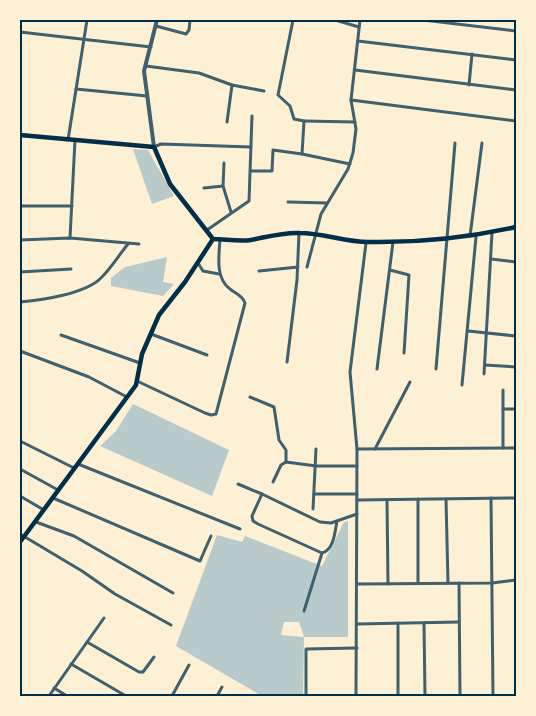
<svg xmlns="http://www.w3.org/2000/svg" width="536" height="716" font-family="Raleway,sans-serif">
  <rect width="100%" height="100%" fill="#fdf0d5"/>
  <g fill="#b9caca" fill-rule="evenodd">
    <polygon points="133,149 148,150 174,196 152,204"/>
    <polygon points="167,257 163,282 174,284 163,296 111,286 111,278 125,267"/>
    <polygon points="133,404 229,450 212,496 100,446 116,431"/>
    <path d="M348,521V637H304L303,696H262L176,646L217,535L242,542L245,536L322,566L344,522ZM284,622H299L304,637L281,635Z"/>
  </g>
  <g fill="none" stroke-linecap="round" stroke-linejoin="round">
    <g stroke="#3f606c" stroke-width="3">
      <polyline points="293,20 278,95 290,106 294,119 304,121 302,154"/>
      <polyline points="335,20 359,27"/>
      <polyline points="423,20 516,31"/>
      <polyline points="156,26 186,34 189,30 190,20"/>
      <polyline points="20,32 151,47"/>
      <polyline points="358,41 516,60"/>
      <polyline points="146,66 199,73 232,85 264,91"/>
      <polyline points="355,70 516,90"/>
      <polyline points="469,85 472,54"/>
      <polyline points="76,89 147,96"/>
      <polyline points="351,100 516,121"/>
      <polyline points="304,121 355,122"/>
      <polyline points="227,122 232,85"/>
      <polyline points="68,140 87,20"/>
      <polyline points="154,147 161,144 251,147"/>
      <polyline points="224,163 223,186 231,212"/>
      <polyline points="251,171 272,171 273,150 302,154 350,164"/>
      <polyline points="204,188 223,186"/>
      <polyline points="288,202 327,203"/>
      <polyline points="20,206 72,206"/>
      <polyline points="207,230 249,201 252,116"/>
      <polyline points="470,236 482,143"/>
      <polyline points="70,238 75,140"/>
      <polyline points="20,240 70,238 139,244"/>
      <polyline points="491,259 516,262"/>
      <polyline points="198,263 203,271 219,274"/>
      <polyline points="307,267 321,214 348,169 353,153 356,129 351,100 360,20"/>
      <polyline points="390,270 409,275 404,353"/>
      <polyline points="259,271 298,267"/>
      <polyline points="20,272 71,269"/>
      <path d="M20,302C42,300 85,294 101,278C111,268 119,255 128,244"/>
      <polyline points="468,331 516,336"/>
      <polyline points="151,334 207,355"/>
      <polyline points="61,335 140,363"/>
      <polyline points="20,351 89,377 127,397"/>
      <polyline points="287,362 297,280 299,233"/>
      <polyline points="485,365 516,367"/>
      <polyline points="377,369 393,242"/>
      <polyline points="436,369 455,143"/>
      <polyline points="484,374 492,233"/>
      <path d="M137,381L205,413L211,415L216,414L245,303C242,295 236,294 230,289C215,278 219,256 220,239"/>
      <polyline points="462,385 476,237"/>
      <polyline points="250,397 274,407 279,440 286,450 286,462"/>
      <polyline points="503,409 503,390"/>
      <polyline points="20,441 74,468"/>
      <polyline points="503,448 503,409 516,409"/>
      <polyline points="357,449 516,448"/>
      <polyline points="375,449 410,382"/>
      <polyline points="78,464 240,529"/>
      <polyline points="20,469 58,490"/>
      <polyline points="273,482 281,465 286,462 316,466 357,466"/>
      <polyline points="238,484 262,494"/>
      <polyline points="314,494 357,494"/>
      <polyline points="20,496 44,510"/>
      <polyline points="53,498 200,561 211,536"/>
      <polyline points="491,498 493,696"/>
      <polyline points="418,499 418,583"/>
      <polyline points="446,499 448,583"/>
      <polyline points="357,500 516,498"/>
      <polyline points="387,500 388,584"/>
      <polyline points="313,509 316,449"/>
      <path d="M337,521C335,531 334,550 322,553L258,524L253,521L252,516L262,494L320,522L331,523L357,514"/>
      <polyline points="36,522 74,536 173,593"/>
      <polyline points="20,534 82,571 115,594 171,625"/>
      <polyline points="459,583 460,696"/>
      <polyline points="357,584 492,583 516,580"/>
      <polyline points="304,611 322,553"/>
      <polyline points="398,623 398,696"/>
      <polyline points="424,623 425,696"/>
      <polyline points="357,624 459,622"/>
      <polyline points="87,642 139,672 143,672 154,657"/>
      <polyline points="71,664 126,696"/>
      <polyline points="54,688 67,696"/>
      <polyline points="49,696 104,618"/>
      <polyline points="172,696 189,665"/>
      <polyline points="217,696 222,687"/>
      <polyline points="306,696 306,649 357,648"/>
      <polyline points="356,696 357,449 350,372 366,243"/>
    </g>
    <polyline stroke="#3f606c" stroke-width="4" points="154,147 144,71 157,20"/>
    <g stroke="#003049" stroke-width="4.5">
      <path d="M20,135L154,147L170,184L213,239C225,239 239,242 251,240C267,237 283,232 300,233C323,233 345,242 368,242C418,243 467,238 516,227"/>
      <polyline points="20,542 136,385 142,354 159,315 185,282 213,239"/>
    </g>
  </g>
  <rect width="536" height="716" fill="none" stroke="#fdf0d5" stroke-width="42"/>
  <rect x="21" y="21" width="494" height="674" fill="none" stroke="#003049" stroke-width="2"/>
</svg>
